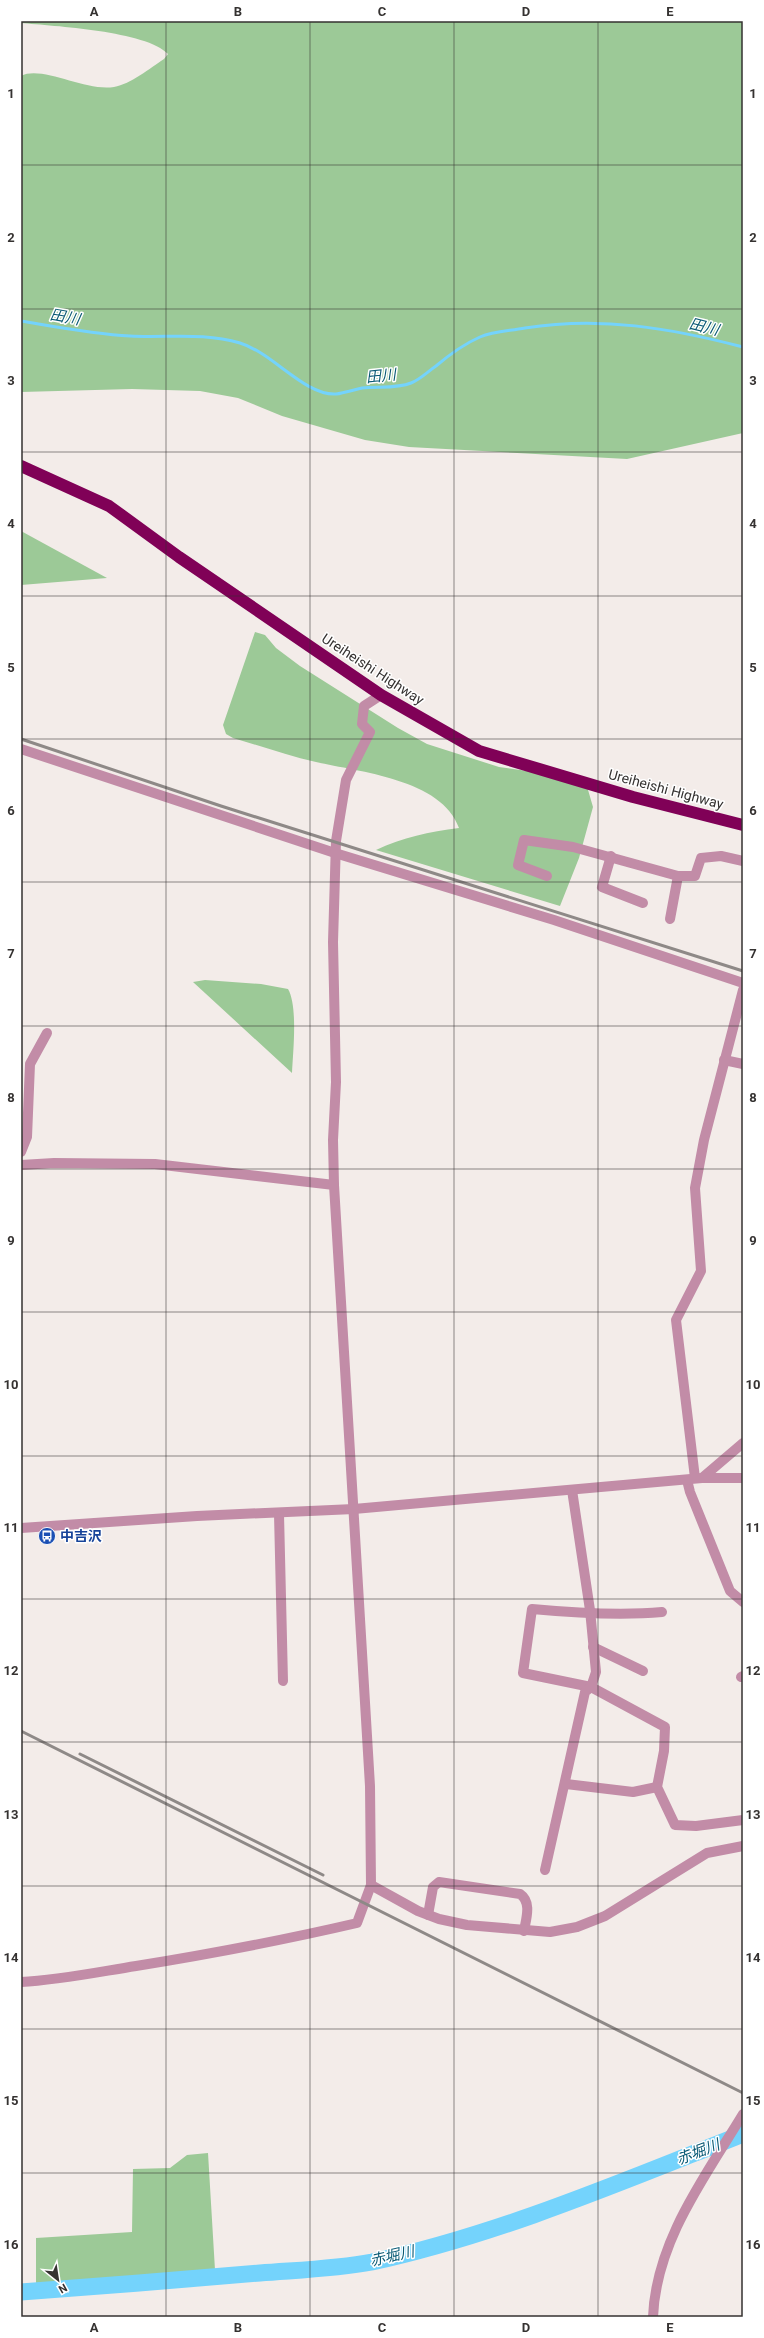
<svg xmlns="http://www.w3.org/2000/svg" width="764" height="2338" font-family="Roboto,'Noto Sans JP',sans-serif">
  <rect width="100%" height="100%" fill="#f3ece9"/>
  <g fill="#9cc997">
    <path d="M21,21H743V433L627,459L409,447L365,440L282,416L238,398L200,391L132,389L21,392V76C42,65 86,92 114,87C131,84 150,68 164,59L168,54C147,31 53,26 21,23Z"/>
    <polygon points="21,531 107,578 21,585"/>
    <path d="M255,632L265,635L276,648L300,666L398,728L427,744L499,767L555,775L586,783L593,807L579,858L560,906L376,850C403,837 429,832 459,828C442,779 359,772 316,762C288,756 261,746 233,738L226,734L223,725Z"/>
    <path d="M205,980L261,984L288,989C298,1006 293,1052 292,1073L193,982Z"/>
    <polygon points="208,2153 215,2270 154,2277 36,2283 36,2238 132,2232 133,2169 170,2168 187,2155"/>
  </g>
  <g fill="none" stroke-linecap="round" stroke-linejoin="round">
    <path stroke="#74d3fc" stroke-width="3" d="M21,321C57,327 93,334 130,336C168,338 203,332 240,343C273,353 305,396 336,394C344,393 353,390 362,388C377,386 397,389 411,383C421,379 427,372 436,366C449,355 464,344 480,337C494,331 510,331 525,328C601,316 670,328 743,347"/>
    <path stroke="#74d3fc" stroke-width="17" d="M21,2292C101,2286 180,2280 260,2273C297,2270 335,2269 372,2262C500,2234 621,2182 743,2134"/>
    <g stroke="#c28ca7" stroke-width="10">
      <polyline points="21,749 335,853 554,920 743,983"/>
      <polyline points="611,856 602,887 643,903"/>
      <polyline points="547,876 518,865 524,840 573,847 678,876 695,876 701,858 721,856 743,861"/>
      <polyline points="670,919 678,876"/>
      <polyline points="724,1060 743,1064"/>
      <polyline points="21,1152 27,1137 30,1064 47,1033"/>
      <polyline points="21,1165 54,1163 155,1164 334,1185"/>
      <polyline points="695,1478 676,1320 701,1271 695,1188 704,1140 743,990"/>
      <polyline points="702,1478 743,1443"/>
      <polyline points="687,1480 690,1492 730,1591 743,1602"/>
      <polyline points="279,1514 283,1681"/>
      <polyline points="21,1528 197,1516 354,1509 702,1478 743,1478"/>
      <path d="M662,1612C619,1616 575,1613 532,1609L523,1673L591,1687L665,1727L664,1751L657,1787L675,1825L696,1826L743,1820"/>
      <polyline points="593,1647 643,1671"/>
      <polyline points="741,1677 743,1676"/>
      <polyline points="566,1784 633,1792 657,1787"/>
      <polyline points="545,1870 585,1692 591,1687 596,1672 590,1610 572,1490"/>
      <polyline points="371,1885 418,1911 439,1919 467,1925 550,1932 577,1927 605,1916 707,1853 743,1846"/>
      <path d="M428,1915L433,1887L439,1882L520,1894C532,1902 526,1919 524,1931"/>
      <path d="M21,1982C60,1980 98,1972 136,1966C210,1954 284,1940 357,1923L371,1885L370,1786L334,1185L333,1140L336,1082L333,942L336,841L346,780L370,732L362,724L364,706L381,695"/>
      <path d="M653,2317C656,2241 705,2177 743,2114"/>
    </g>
    <polyline stroke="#800157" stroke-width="12" points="21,466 109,506 179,557 381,695 479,751 633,797 743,825"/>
    <g stroke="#8e8987" stroke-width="3">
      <polyline points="21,739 221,806 743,971"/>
      <polyline points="21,1731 743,2093"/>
      <polyline points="80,1754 323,1875"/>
    </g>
  </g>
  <path fill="none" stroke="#353231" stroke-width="1" stroke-opacity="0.55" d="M166,21V2317M310,21V2317M454,21V2317M598,21V2317M21,165H743M21,309H743M21,452H743M21,596H743M21,739H743M21,882H743M21,1026H743M21,1169H743M21,1312H743M21,1456H743M21,1599H743M21,1742H743M21,1886H743M21,2029H743M21,2173H743"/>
  <defs>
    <g id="bus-disc" transform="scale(0.9)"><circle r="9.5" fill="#1a4fb4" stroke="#fff"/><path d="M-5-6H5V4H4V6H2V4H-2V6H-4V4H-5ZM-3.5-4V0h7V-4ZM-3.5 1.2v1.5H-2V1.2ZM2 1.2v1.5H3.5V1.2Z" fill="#fff"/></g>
  </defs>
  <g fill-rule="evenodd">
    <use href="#bus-disc" x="47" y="1536"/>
  </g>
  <g text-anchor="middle" stroke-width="3" stroke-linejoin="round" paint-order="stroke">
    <g font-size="14" fill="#353231" stroke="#fff">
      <text transform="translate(373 669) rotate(33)" y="5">Ureiheishi Highway</text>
      <text transform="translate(666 789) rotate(15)" y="5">Ureiheishi Highway</text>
    </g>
    <g font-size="14" font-weight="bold" fill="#164399" stroke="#fff" text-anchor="start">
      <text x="60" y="1541">中吉沢</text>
    </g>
    <g font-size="15" font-style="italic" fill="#0a5a75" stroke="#fff">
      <text transform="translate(65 317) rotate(10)" y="5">田川</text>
      <text transform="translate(704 327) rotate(14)" y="5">田川</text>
      <text transform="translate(381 376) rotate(-6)" y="5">田川</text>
      <text transform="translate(698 2152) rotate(-21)" y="5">赤堀川</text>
      <text transform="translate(392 2256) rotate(-13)" y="5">赤堀川</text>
    </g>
  </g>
  <rect width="764" height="2338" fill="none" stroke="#ffffff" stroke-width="44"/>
  <g transform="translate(58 2280) rotate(150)" stroke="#ffffff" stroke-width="3" paint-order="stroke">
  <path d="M0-3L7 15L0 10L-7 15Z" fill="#353231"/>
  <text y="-6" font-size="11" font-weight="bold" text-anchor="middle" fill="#353231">N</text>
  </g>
  <rect x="22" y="22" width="720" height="2294" fill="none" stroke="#353231" stroke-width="1.5"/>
  <g font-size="13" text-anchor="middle" font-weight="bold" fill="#353231">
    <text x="94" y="16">A</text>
    <text x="238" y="16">B</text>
    <text x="382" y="16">C</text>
    <text x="526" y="16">D</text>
    <text x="670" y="16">E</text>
    <text x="11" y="98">1</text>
    <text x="753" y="98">1</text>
    <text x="11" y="242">2</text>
    <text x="753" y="242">2</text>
    <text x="11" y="385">3</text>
    <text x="753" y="385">3</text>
    <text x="11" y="528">4</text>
    <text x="753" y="528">4</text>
    <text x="11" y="672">5</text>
    <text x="753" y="672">5</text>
    <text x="11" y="815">6</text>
    <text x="753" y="815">6</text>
    <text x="11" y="958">7</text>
    <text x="753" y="958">7</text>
    <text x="11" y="1102">8</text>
    <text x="753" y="1102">8</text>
    <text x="11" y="1245">9</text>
    <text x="753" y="1245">9</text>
    <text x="11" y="1389">10</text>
    <text x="753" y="1389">10</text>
    <text x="11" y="1532">11</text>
    <text x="753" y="1532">11</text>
    <text x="11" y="1675">12</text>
    <text x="753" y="1675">12</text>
    <text x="11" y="1819">13</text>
    <text x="753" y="1819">13</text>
    <text x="11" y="1962">14</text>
    <text x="753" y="1962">14</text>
    <text x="11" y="2105">15</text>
    <text x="753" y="2105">15</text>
    <text x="11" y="2249">16</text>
    <text x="753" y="2249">16</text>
    <text x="94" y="2332">A</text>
    <text x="238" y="2332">B</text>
    <text x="382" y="2332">C</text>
    <text x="526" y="2332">D</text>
    <text x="670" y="2332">E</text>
  </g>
</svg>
